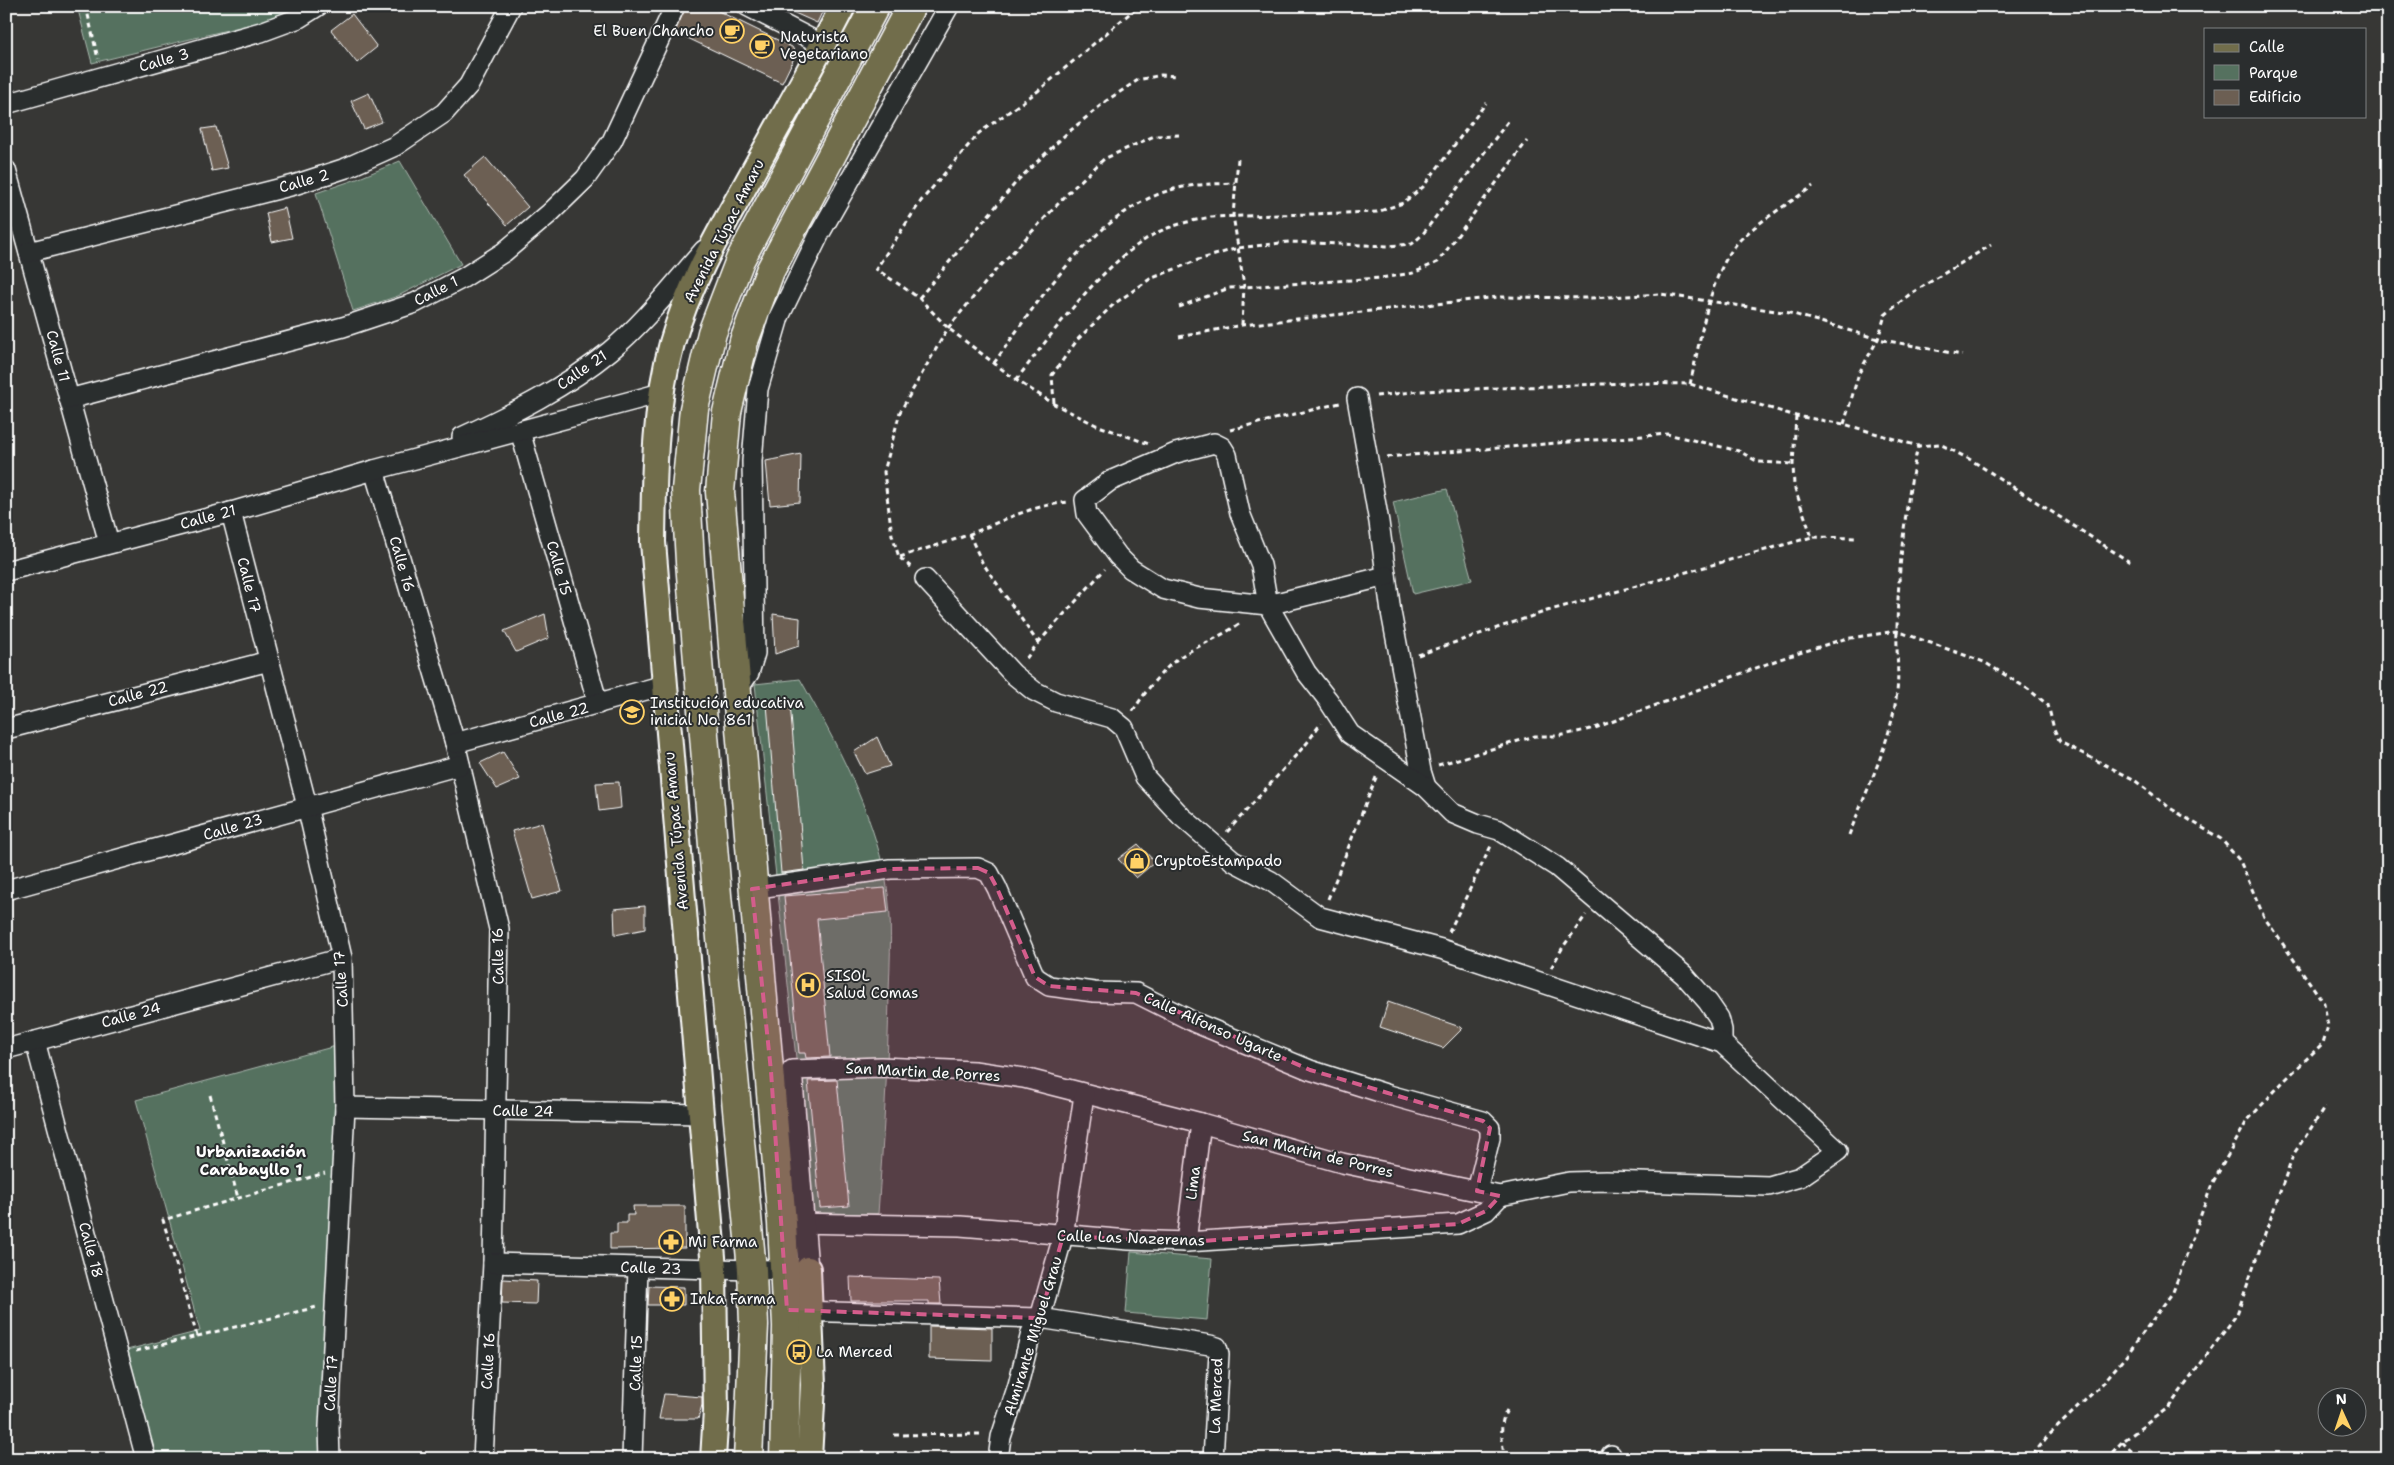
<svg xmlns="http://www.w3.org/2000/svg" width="2394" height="1465" font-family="'Shantell Sans',sans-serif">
  <rect width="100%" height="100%" fill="#373735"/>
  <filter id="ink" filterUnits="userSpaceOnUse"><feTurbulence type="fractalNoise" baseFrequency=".02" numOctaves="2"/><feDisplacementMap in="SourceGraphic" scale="10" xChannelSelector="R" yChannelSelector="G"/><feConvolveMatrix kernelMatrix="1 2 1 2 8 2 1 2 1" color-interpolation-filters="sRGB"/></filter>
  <g filter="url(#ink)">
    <g fill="#55715f" stroke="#aab8af">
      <polygon points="77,6 301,6 264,21 92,63"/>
      <polygon points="400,161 461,264 398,296 353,311 316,193 357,179"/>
      <polygon points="1447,489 1472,580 1413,594 1393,502"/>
      <path d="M800,679C836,742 872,809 886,881C893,918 890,957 889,994C888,1068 883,1141 878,1214L813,1213L755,684Z"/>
      <polygon points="336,1046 339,1104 325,1459 153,1459 123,1351 200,1331 136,1100"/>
      <polygon points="1131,1252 1212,1259 1207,1320 1126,1313"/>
    </g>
    <g fill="#6c5f53" stroke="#fff">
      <polygon points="686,6 708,6 792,47 796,54 782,83 675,32"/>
      <polygon points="779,6 825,6 817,23"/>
      <polygon points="352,14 377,47 357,63 331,30"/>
      <polygon points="369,93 382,122 364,129 351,101"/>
      <polygon points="216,127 228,168 212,171 202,129"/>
      <polygon points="485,157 528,207 507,225 464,175"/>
      <polygon points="285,208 292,238 272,242 266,213"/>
      <polygon points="801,454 800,502 770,505 766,461"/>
      <polygon points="545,614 549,638 516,652 504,631"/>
      <polygon points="773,614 800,618 799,646 775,654"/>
      <polygon points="790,703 804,870 781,873 767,704"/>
      <polygon points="877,737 890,766 865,774 854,752"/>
      <polygon points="503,752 520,779 497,789 480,763"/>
      <polygon points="619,782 621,808 599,811 596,783"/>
      <polygon points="542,823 562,891 532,899 512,831"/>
      <polygon points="1138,844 1155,862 1136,878 1118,859"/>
      <polygon points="885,888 888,912 817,919 830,1057 806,1058 805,1053 799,1053 784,896"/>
      <polygon points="645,906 645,929 615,935 614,909"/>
      <polygon points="1388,1002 1463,1028 1443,1048 1380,1027"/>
      <polygon points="837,1080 849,1206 820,1208 808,1081"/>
      <polygon points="633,1206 685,1206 685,1248 610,1249 610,1233 617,1233 617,1223 627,1223 627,1215 634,1215"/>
      <polygon points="850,1277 939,1280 941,1304 929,1304 929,1301 851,1301"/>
      <polygon points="503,1279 537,1281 536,1304 502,1303"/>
      <polygon points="649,1286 684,1287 684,1305 648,1305"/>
      <polygon points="929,1326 992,1328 992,1361 929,1359"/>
      <polygon points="664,1394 702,1397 702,1405 698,1419 659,1419"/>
    </g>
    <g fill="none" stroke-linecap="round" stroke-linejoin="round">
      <g stroke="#fff" stroke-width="22">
        <g id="minor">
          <polyline points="747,6 823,45"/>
          <polyline points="6,104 261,32 299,18 318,6"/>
          <polyline points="6,170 109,543"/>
          <polyline points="29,252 294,185 346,168 395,146 444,113 469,85 511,6"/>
          <polyline points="1357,398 1379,522 1391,612 1421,771 1426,787"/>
          <polyline points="69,399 343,327 415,303 463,278 504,252 550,213 585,179 612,141 675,6"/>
          <polyline points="520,431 598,704"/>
          <path d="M462,437C514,413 566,387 610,351C645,322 674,284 704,250"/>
          <polyline points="374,470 455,743 499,929 493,1263 483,1459"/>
          <polyline points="231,512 307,806 342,958 345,1107 329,1427 330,1459"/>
          <polyline points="6,571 231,512 374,470 661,393"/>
          <polyline points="1386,576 1268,605 1199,598 1163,589 1131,569 1118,556 1087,514 1085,500 1110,481 1176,453 1214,443 1222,447 1227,455 1240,513 1261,565 1268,605 1306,672 1328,700 1350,734 1426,787 1452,813 1478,824 1499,830 1557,867 1684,975 1708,1002 1719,1018 1722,1030 1722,1043"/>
          <polyline points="736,692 749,673 755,653 752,461 758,389 779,317 820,233 949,6"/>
          <polyline points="6,729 269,661"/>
          <polyline points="455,743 664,685"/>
          <polyline points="752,889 890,869 978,868 989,873 997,888 1035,977 1049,986 1094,992 1136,993 1196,1023 1310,1070 1389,1095 1483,1121 1490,1128 1490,1138 1477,1191"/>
          <polyline points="6,890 460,765"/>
          <polyline points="35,1041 146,1459"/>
          <polyline points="6,1049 342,958"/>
          <polyline points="345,1107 700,1114"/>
          <polyline points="792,1223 960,1226 1129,1240 1186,1242 1458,1224 1486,1211 1500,1196"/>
          <polyline points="1186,1242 1201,1123"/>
          <polyline points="493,1263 752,1270 808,1269 792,1070 881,1067 974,1071 1024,1078 1201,1123 1342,1163 1500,1196 1569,1182 1606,1181 1769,1186 1800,1177 1838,1151 1722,1043 1441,949 1320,917 1271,881 1233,861 1181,816 1145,777 1124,728 1112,718 1056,702 1034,691 1013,674 925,579"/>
          <polyline points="798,1311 1040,1318 1210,1345 1217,1347 1219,1354 1213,1459"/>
          <polyline points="632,1459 638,1267"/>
          <polyline points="998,1459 1001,1437 1018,1385 1031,1333 1040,1318 1063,1236 1084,1095"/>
          <polyline points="1611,1459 1611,1455"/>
        </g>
      </g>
      <g stroke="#fff" stroke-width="28">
        <g id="major">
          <polyline points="808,1269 813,1385 809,1459"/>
          <path d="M713,1459L716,1411L714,1269L653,542C654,475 654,408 672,343C688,287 717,236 745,186C778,126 812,67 843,6"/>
        </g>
      </g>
      <g stroke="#fff" stroke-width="31">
        <g id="highway">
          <polyline points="748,1459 754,1325 752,1270 717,895 690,562 686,490 694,409 712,333 740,260 875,6"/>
          <polyline points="784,1459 787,1326 782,1223 720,492 727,412 744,341 770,271 911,6"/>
        </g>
      </g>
      <g stroke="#fff" stroke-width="3" stroke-dasharray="5 4" stroke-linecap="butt">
        <polyline points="86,6 98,59"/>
        <polyline points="1136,8 1038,91 979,133 921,201 876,269 919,298 948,328 1016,380 1054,404 1096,425 1149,444"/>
        <polyline points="1238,159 1233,215 1244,286 1242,325"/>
        <polyline points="919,298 1018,180 1065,135 1106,101 1138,80 1161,75 1176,76"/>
        <polyline points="1179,307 1229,288 1381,278 1413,273 1438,262 1527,141"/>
        <polyline points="1179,337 1242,325 1499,297 1591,298 1660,294 1790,313 1878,339 1962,355"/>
        <path d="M994,363C1039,300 1096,210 1174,189C1194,184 1215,184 1235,183"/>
        <path d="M1016,380C1056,329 1094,273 1149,237C1167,226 1190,221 1211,217L1377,212L1403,203L1423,187L1486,103"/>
        <path d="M1690,384C1701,340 1709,270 1742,238C1761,220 1791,202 1813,186"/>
        <polyline points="1376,396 1420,391 1629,383 1690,384 1796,416 1844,424 1918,446 1940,444 1971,460 2133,564"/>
        <polyline points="1054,403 1052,375 1078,339 1114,304 1150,279 1198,260 1238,248 1289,242 1388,246 1412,244 1422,235 1509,120"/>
        <polyline points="1796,416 1793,464 1794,486 1812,537 1858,538"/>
        <polyline points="1844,424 1859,373 1878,339 1885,315 1910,294 1991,245"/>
        <polyline points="1230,430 1340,403"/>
        <polyline points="1387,457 1667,434 1739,451 1758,462 1793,464"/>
        <polyline points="969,534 982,562 1038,643 1025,660"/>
        <path d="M900,557C923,549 947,543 970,534C1005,520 1029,506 1069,502"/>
        <polyline points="911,567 899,557 892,535 884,472 900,412 948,328 995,271 1072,189 1104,159 1154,136 1179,135"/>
        <polyline points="1038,643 1105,569"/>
        <polyline points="1418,655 1547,611 1812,537"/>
        <path d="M1133,711C1147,689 1165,665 1188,652C1207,642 1225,634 1242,622"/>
        <polyline points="1438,765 1535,736 1559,736 1595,728 1780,659 1844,639 1897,631 1984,662 2028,689 2048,705 2054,729 2060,742 2133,779 2170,808 2221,839 2240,861 2264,917 2324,1003 2328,1026 2323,1043 2283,1082 2247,1121 2212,1184 2173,1292 2126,1356 2103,1383 2047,1437 2030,1459"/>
        <polyline points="1227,832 1307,743 1321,723"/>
        <path d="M1849,835C1866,791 1889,746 1896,699C1900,676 1896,653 1897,630C1898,569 1905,506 1918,446"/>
        <polyline points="1328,899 1377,775"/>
        <polyline points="1449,932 1491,846"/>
        <polyline points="1551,968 1563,947 1586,915"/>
        <polyline points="210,1095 238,1198"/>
        <polyline points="197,1336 163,1220 325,1173"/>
        <polyline points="136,1351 317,1307"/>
        <polyline points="894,1435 983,1434"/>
        <polyline points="2122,1442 2139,1459"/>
        <path d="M1504,1459C1503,1442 1498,1425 1507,1410"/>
        <polyline points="2106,1459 2122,1442 2169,1407 2237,1314 2293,1155 2325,1107"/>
      </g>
      <use href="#minor" stroke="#2a2d2e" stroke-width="19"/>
      <use href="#major" stroke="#716d4b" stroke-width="24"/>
      <use href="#highway" stroke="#716d4b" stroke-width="28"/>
    </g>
  </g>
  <path fill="#d45d8c" fill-opacity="0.2" stroke="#d45d8c" stroke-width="4" stroke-dasharray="10 6" stroke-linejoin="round" d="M978,868L989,873L997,888L1035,977L1049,986L1136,993L1310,1070L1483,1121L1490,1128L1477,1191L1500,1196L1486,1211L1458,1224L1186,1242L1063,1236L1040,1318L787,1310L771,1071L752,889L890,869Z"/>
  <defs>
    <g id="cafe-ring" transform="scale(1.25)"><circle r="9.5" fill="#2a2d2e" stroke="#ffd166" stroke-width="1.5"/><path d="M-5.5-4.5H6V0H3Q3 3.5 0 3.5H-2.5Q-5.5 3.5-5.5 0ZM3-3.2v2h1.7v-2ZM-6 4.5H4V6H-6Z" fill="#ffd166"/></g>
    <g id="school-ring" transform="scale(1.25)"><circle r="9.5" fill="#2a2d2e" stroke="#ffd166" stroke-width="1.5"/><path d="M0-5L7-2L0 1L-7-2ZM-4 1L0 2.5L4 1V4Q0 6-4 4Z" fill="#ffd166"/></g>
    <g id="shop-ring" transform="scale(1.25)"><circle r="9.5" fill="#2a2d2e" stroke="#ffd166" stroke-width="1.5"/><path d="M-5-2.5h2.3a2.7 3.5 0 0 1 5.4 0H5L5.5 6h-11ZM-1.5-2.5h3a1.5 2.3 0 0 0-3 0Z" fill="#ffd166"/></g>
    <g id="hospital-ring" transform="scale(1.25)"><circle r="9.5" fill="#2a2d2e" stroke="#ffd166" stroke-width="1.5"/><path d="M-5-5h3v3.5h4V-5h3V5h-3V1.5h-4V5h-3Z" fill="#ffd166"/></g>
    <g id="pharmacy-ring" transform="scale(1.25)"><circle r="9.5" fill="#2a2d2e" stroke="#ffd166" stroke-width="1.5"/><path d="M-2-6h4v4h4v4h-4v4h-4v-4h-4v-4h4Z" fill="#ffd166"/></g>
    <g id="bus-ring" transform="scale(1.25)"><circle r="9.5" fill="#2a2d2e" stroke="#ffd166" stroke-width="1.5"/><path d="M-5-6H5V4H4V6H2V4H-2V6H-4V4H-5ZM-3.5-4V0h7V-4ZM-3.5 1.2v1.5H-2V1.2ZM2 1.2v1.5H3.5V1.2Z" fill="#ffd166"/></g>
  </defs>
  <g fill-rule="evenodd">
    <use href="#cafe-ring" x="732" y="31"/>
    <use href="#cafe-ring" x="762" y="46"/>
    <use href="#school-ring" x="632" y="712"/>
    <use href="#shop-ring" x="1137" y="861"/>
    <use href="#hospital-ring" x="808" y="985"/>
    <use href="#pharmacy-ring" x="671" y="1242"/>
    <use href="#pharmacy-ring" x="672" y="1299"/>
    <use href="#bus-ring" x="799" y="1352"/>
  </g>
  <g text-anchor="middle" stroke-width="4" stroke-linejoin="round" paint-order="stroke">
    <g font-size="15" fill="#fff" stroke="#2a2d2e" text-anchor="start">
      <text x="714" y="36" text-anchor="end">El Buen Chancho</text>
      <text x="780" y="42">Naturista<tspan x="780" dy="17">Vegetariano</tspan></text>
      <text x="650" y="708">Institución educativa<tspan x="650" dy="17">inicial No. 861</tspan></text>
      <text x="1154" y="866">CryptoEstampado</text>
      <text x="826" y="981">SISOL<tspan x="826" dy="17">Salud Comas</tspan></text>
      <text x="688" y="1247">Mi Farma</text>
      <text x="690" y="1304">Inka Farma</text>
      <text x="816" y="1357">La Merced</text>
    </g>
    <g font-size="15" fill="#fff" stroke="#2a2d2e">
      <text transform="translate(164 60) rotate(-16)" y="5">Calle 3</text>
      <text transform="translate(304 181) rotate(-16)" y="5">Calle 2</text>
      <text transform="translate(724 231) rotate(-63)" y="5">Avenida Túpac Amaru</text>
      <text transform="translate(436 291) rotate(-27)" y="5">Calle 1</text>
      <text transform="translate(58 356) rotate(75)" y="5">Calle 11</text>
      <text transform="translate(582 370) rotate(-35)" y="5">Calle 21</text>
      <text transform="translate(208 517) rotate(-15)" y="5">Calle 21</text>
      <text transform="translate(402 564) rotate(74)" y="5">Calle 16</text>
      <text transform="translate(559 568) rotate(74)" y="5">Calle 15</text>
      <text transform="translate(249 585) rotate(76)" y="5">Calle 17</text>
      <text transform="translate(138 694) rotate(-15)" y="5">Calle 22</text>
      <text transform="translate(559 715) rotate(-15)" y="5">Calle 22</text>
      <text transform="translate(233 827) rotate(-16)" y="5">Calle 23</text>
      <text transform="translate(676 831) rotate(-95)" y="5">Avenida Túpac Amaru</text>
      <text transform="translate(498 956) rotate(-91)" y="5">Calle 16</text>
      <text transform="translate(341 979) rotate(-94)" y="5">Calle 17</text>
      <text transform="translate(131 1015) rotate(-15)" y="5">Calle 24</text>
      <text transform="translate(1213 1027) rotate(24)" y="5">Calle Alfonso Ugarte</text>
      <text transform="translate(923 1072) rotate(3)" y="5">San Martin de Porres</text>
      <text transform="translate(523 1111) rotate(1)" y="5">Calle 24</text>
      <text transform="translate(1318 1154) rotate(14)" y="5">San Martin de Porres</text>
      <text transform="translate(1193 1183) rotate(-83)" y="5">Lima</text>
      <text transform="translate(1131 1238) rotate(2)" y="5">Calle Las Nazerenas</text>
      <text transform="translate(91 1250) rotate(75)" y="5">Calle 18</text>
      <text transform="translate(651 1268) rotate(2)" y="5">Calle 23</text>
      <text transform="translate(1033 1336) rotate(-73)" y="5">Almirante Miguel Grau</text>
      <text transform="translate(488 1361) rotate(-87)" y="5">Calle 16</text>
      <text transform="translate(636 1363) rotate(-88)" y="5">Calle 15</text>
      <text transform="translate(331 1383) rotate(-87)" y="5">Calle 17</text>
      <text transform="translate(1216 1396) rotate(-88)" y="5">La Merced</text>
    </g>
    <g font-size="16" font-weight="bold" fill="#fff" stroke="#2a2d2e">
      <text x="251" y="1157">Urbanización<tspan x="251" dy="18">Carabayllo 1</tspan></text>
    </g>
  </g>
  <rect width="2394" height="1465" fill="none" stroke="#2a2d2e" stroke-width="25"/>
  <rect x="12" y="12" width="2369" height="1440" fill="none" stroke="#fff" stroke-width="2" filter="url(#ink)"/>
  <rect x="2204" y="28" width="162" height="90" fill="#2a2d2e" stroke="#7f8182"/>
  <rect x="2214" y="44" width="25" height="8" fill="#716d4b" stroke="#7f8182"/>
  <text x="2249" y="52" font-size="15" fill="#ffffff">Calle</text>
  <rect x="2214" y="65" width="25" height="15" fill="#55715f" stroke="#7f8182"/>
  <text x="2249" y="78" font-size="15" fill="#ffffff">Parque</text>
  <rect x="2214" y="90" width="25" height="15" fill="#6c5f53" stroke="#7f8182"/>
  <text x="2249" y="102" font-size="15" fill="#ffffff">Edificio</text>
  <g transform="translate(2342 1412) rotate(357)"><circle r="24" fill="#2a2d2e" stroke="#7f8182"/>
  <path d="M0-4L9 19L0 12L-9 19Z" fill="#ffd166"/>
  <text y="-8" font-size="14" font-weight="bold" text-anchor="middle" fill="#ffffff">N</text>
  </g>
</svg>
